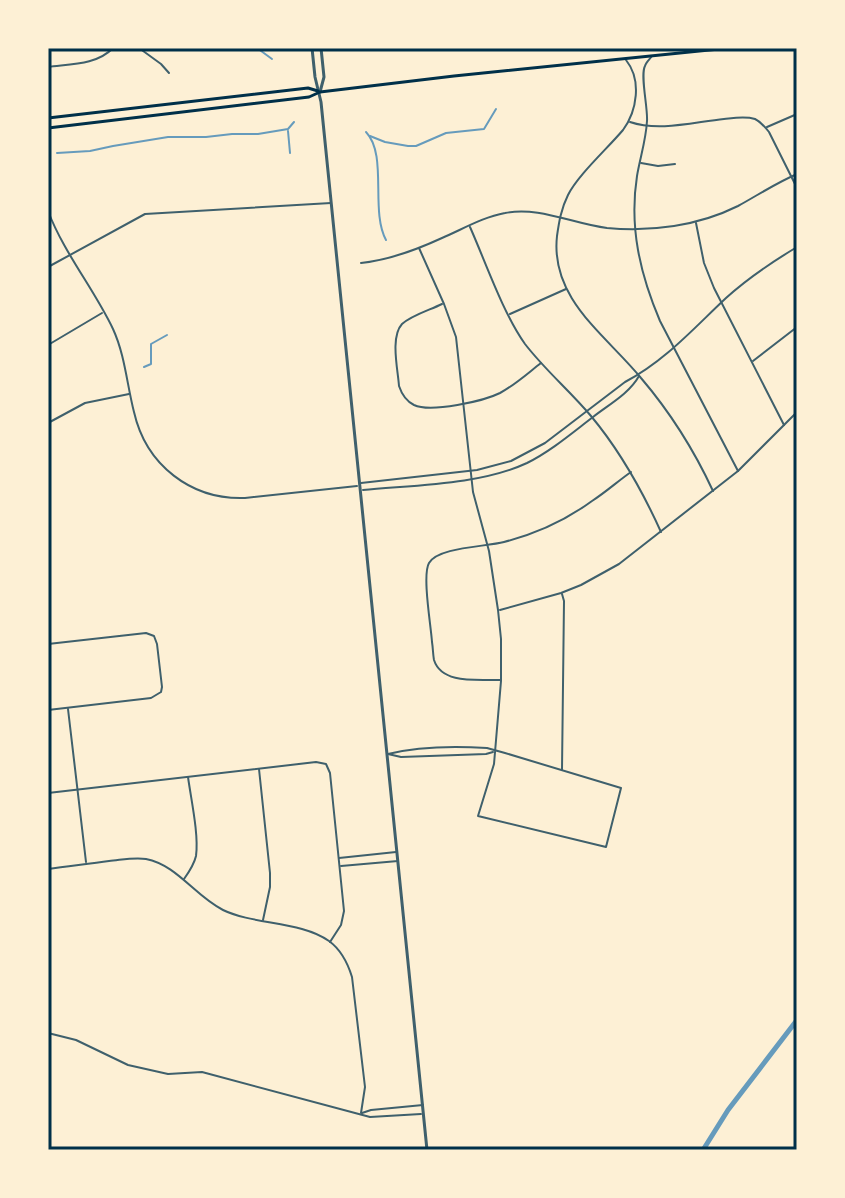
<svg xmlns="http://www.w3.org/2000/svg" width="845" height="1198" font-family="Overpass,sans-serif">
  <rect width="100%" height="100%" fill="#fdf0d5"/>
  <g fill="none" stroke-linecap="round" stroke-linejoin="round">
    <g stroke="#669bbc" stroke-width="2">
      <polyline points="257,48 272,59"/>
      <polyline points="288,131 290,153"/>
      <path d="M366,132C388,155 370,211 386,240"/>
      <polyline points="370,136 385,142 408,146 416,146 446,133 484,129 496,109"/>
      <polyline points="57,153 90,151 113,146 168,137 206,137 232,134 258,134 288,129 294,122"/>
      <polyline points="144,367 151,364 151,344 167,335"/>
    </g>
    <polyline stroke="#669bbc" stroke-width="5" points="703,1150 728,1110 797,1020"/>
    <g stroke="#3f606c" stroke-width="2">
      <polyline points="139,48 161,64 169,73"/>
      <path d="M652,56C650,59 646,62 645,66C640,75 648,108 647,121C646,140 640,158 637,176C629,227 640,274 660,321L738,471"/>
      <path d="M626,60C642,80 637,111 623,130C607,149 578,175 568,195C561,209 559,222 557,236C550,299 606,335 641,378C670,412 694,450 713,491"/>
      <path d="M48,67C70,64 97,65 113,48"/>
      <path d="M630,122C659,132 694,122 724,119C734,118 745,116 755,119C761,122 765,127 769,132L797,188"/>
      <polyline points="767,127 797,114"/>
      <polyline points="641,163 658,166 675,164"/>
      <path d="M48,211C64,253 94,289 113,329C125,355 127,385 134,412C146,465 191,500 245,498L357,486"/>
      <polyline points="696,223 704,263 714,288 784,425"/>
      <path d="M470,227C486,263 503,313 525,344C545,370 570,391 591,416C621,452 642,490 661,532"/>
      <path d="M361,263C390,260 416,250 442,238C463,229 483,217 505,213C539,206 573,224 607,228C651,232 698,226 738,206C758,195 776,183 797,174"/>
      <polyline points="48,267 145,214 331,203"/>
      <path d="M442,304C430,310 412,315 402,324C390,337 398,370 399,386C402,395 406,401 414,405C431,413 484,401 500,393C515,385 528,373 541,363"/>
      <polyline points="510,314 566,289"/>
      <polyline points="48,345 102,313"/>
      <polyline points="753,361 797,327"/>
      <polyline points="48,423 85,403 129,394"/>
      <path d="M361,483L477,470L511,461L545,443L625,382C665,361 694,328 726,298C747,279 772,262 797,247"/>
      <path d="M363,490C414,485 480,485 527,463C551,451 572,433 593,417C608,405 629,394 639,376"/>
      <polyline points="562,594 564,601 562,770"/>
      <polyline points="500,610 561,593 581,585 619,564 738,471 797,412"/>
      <polyline points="48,644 146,633 154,636 157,644 162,687 161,692 151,698 48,710"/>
      <path d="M500,680C479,679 442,685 434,660C433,655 433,648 432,642C431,626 422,575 429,563C438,547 485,547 504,542C535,534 566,520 592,501C606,492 618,481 631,472"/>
      <polyline points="68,709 86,862"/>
      <path d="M388,754C420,746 454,746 487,748L505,753L621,788L606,847L478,816L494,764L501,681V639L498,610L489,551L473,492L456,337L444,304L419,248"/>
      <polyline points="388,754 401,757 486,754 493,752"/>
      <polyline points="259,769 270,873 270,887 263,920"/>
      <polyline points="48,793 316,762 326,764 330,773 344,911 341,925 330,942"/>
      <polyline points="339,858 396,852"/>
      <polyline points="341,866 398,861"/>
      <path d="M48,869C68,866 89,864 109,861C121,860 134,857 146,859C177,865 195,896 223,910C254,925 301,921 329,941C340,949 348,964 352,977L365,1087L361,1113"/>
      <path d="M184,879C189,872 194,865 196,856C199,835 191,799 188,777"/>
      <polyline points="48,1033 76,1040 128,1065 168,1074 202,1072 370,1117 421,1114"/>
      <polyline points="362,1113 371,1110 423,1105"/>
    </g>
    <g stroke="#3f606c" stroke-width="3">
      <polyline points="312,48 315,77 321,102 427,1150"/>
      <polyline points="320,92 324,77 321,48"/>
    </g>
    <g stroke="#003049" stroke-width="3">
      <polyline points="48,118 308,88 318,91"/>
      <polyline points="48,128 309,97 320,92 454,76 729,48"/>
    </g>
  </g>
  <rect width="845" height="1198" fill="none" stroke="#fdf0d5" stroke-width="100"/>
  <rect x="50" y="50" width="745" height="1098" fill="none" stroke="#003049" stroke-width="3"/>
</svg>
